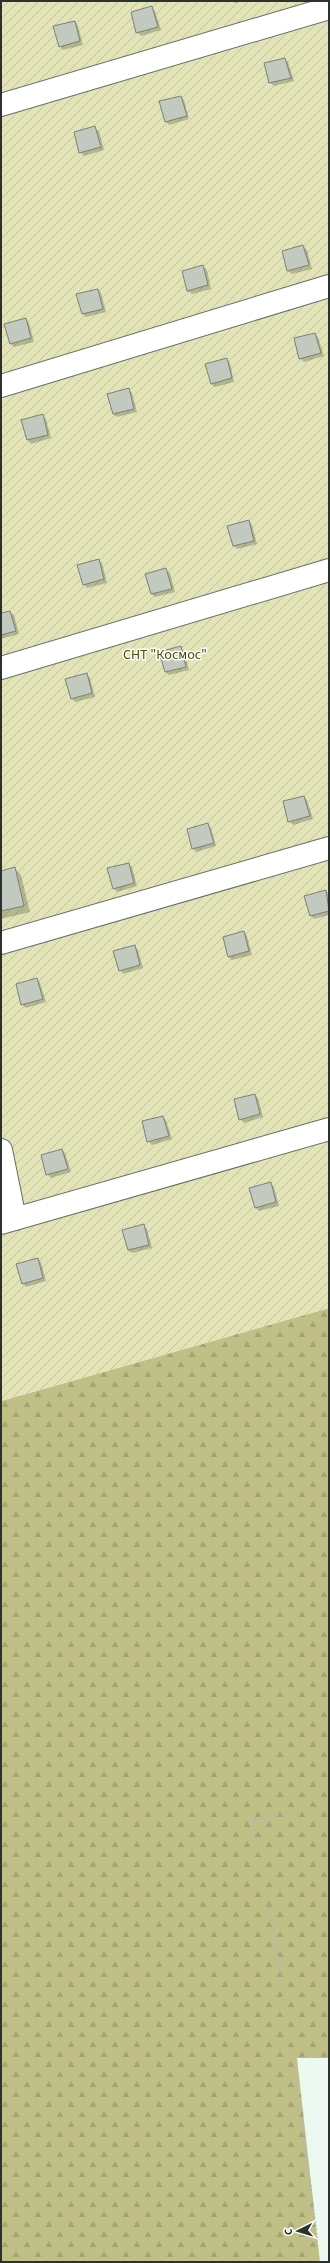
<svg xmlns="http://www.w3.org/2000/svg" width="330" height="2263" font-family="'Source Sans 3',sans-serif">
  <defs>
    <pattern id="forest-firs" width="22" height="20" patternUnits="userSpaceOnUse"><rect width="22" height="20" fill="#c0c086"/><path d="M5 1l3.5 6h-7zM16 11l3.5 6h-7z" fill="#a5a574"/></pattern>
    <pattern id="garden-furrows" width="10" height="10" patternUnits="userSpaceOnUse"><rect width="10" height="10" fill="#e2e3b6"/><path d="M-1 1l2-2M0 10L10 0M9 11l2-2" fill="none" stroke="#c2c39d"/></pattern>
  </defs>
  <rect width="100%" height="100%" fill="#ebf9f1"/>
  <polygon fill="url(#forest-firs)" points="329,1308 329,2058 297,2058 320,2262 1,2262 1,1401"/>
  <polygon fill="url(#garden-furrows)" points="1,1 329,1 329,1308 1,1401"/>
  <g fill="#0003">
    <polygon points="233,1 243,1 235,3"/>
    <polygon points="152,8 155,11 161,30 141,36 137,32"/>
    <polygon points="75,22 78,26 83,45 63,50 60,46"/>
    <polygon points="285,59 288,62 294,81 274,86 270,83 265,64"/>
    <polygon points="181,97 184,100 189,119 169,125 166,121"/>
    <polygon points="95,128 99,131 104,150 84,156 80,152"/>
    <polygon points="303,246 307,250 312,269 292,274 288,271"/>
    <polygon points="203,266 207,270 211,289 192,294 188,291 183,272"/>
    <polygon points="98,290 101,293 106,312 86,317 83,314 77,295"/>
    <polygon points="25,319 29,323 34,342 14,347 11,344"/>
    <polygon points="315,334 318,337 324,356 304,362 300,358"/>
    <polygon points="226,359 230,363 234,382 215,387 211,384"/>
    <polygon points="128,389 132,393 137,412 117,417 113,414 108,395"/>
    <polygon points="42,415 46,419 51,438 31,444 28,440 22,421"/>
    <polygon points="249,521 252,525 257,544 237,549 234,546"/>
    <polygon points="99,560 102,563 107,583 87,588 84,584"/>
    <polygon points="166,570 170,573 175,592 155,597 152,594 147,575"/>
    <polygon points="10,612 14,615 19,634 1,639 1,614"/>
    <polygon points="180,647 184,651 189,670 169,675 166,672"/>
    <polygon points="86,674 90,678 95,697 75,702 72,699"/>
    <polygon points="304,797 307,800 313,819 293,825 289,821"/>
    <polygon points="208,824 211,828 216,846 196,852 193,848"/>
    <polygon points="128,864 132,867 137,886 117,892 114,888"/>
    <polygon points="15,869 21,875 30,912 1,919 1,872"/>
    <polygon points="326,891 329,895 329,915 314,919 311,915"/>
    <polygon points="244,932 247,936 252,955 232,960 229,957"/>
    <polygon points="134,946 138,950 143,968 123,974 120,970"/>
    <polygon points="37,979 40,983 46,1002 26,1008 22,1004"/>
    <polygon points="255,1095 258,1098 263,1117 244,1123 240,1119"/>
    <polygon points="163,1117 166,1120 172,1139 152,1145 148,1141"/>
    <polygon points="62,1150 65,1153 71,1172 51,1178 47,1174"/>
    <polygon points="270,1184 274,1187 279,1206 259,1211 256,1208"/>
    <polygon points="143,1225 147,1229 152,1248 132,1253 128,1250"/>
    <polygon points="38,1259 41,1262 46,1281 26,1287 23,1283"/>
  </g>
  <g fill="#c2c9be" stroke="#7b8277">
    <polygon points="152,6 158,27 136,33 131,12"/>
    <polygon points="75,21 80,41 59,47 53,26"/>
    <polygon points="285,58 291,78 269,83 264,63"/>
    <polygon points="181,96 187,116 165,122 159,101"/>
    <polygon points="95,126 101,147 79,153 74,132"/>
    <polygon points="303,245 309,265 287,271 282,251"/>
    <polygon points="203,265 208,285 187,291 182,271"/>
    <polygon points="98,289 103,309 82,314 76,294"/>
    <polygon points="26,318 31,338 10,344 4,324"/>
    <polygon points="315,333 321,353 299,359 294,338"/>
    <polygon points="227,358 232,378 211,384 205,364"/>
    <polygon points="129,388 134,409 113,414 107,394"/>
    <polygon points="43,414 48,435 27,440 21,420"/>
    <polygon points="249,520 254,541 233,546 227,526"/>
    <polygon points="99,559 104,579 83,585 77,565"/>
    <polygon points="166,568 172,589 151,594 145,574"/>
    <polygon points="10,611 16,631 1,635 1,613"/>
    <polygon points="181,646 186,667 165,672 159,652"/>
    <polygon points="87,673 92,693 71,699 65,679"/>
    <polygon points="304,796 310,816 288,822 283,801"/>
    <polygon points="208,823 214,843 192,849 187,829"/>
    <polygon points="129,863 134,883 113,889 107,868"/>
    <polygon points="15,867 24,906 1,911 1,871"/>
    <polygon points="326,890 329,911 310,916 304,896"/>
    <polygon points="244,931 249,951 228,957 223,937"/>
    <polygon points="135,945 140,965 119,971 113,951"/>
    <polygon points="37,978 43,999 21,1005 16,984"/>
    <polygon points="255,1094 260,1114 239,1120 234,1099"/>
    <polygon points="163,1116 169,1136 147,1142 142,1121"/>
    <polygon points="62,1149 68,1169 46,1175 41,1155"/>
    <polygon points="271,1182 276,1202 255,1208 249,1188"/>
    <polygon points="144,1224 149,1245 128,1250 122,1230"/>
    <polygon points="38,1258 43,1278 22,1284 16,1264"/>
  </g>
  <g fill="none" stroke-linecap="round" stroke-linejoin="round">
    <g stroke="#636f68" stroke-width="24">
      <g id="minor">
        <polyline points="1,105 329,8"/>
        <polyline points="1,386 329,286"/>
        <polyline points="1,668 329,570"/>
        <polyline points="1,943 329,848"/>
        <polyline points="1,1150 15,1219"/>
        <polyline points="1,1223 329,1129"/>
      </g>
    </g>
    <polyline stroke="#adb8b2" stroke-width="2.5" stroke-dasharray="1 3" stroke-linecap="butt" points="318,2262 316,2229 277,1951 253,1820 329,1804"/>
    <use href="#minor" stroke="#fff" stroke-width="22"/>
  </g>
  <g text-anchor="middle" stroke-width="3" stroke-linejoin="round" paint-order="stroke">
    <g font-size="14" fill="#4c4b00" stroke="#fff">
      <text x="165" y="659">СНТ "Космос"</text>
    </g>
  </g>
  <rect width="330" height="2263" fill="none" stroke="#2b312e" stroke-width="4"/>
  <g transform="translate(298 2231) rotate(265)" stroke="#ffffff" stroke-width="3" paint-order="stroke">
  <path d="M0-3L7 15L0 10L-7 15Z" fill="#2b312e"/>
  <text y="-6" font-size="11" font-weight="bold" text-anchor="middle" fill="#2b312e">С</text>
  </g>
</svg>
